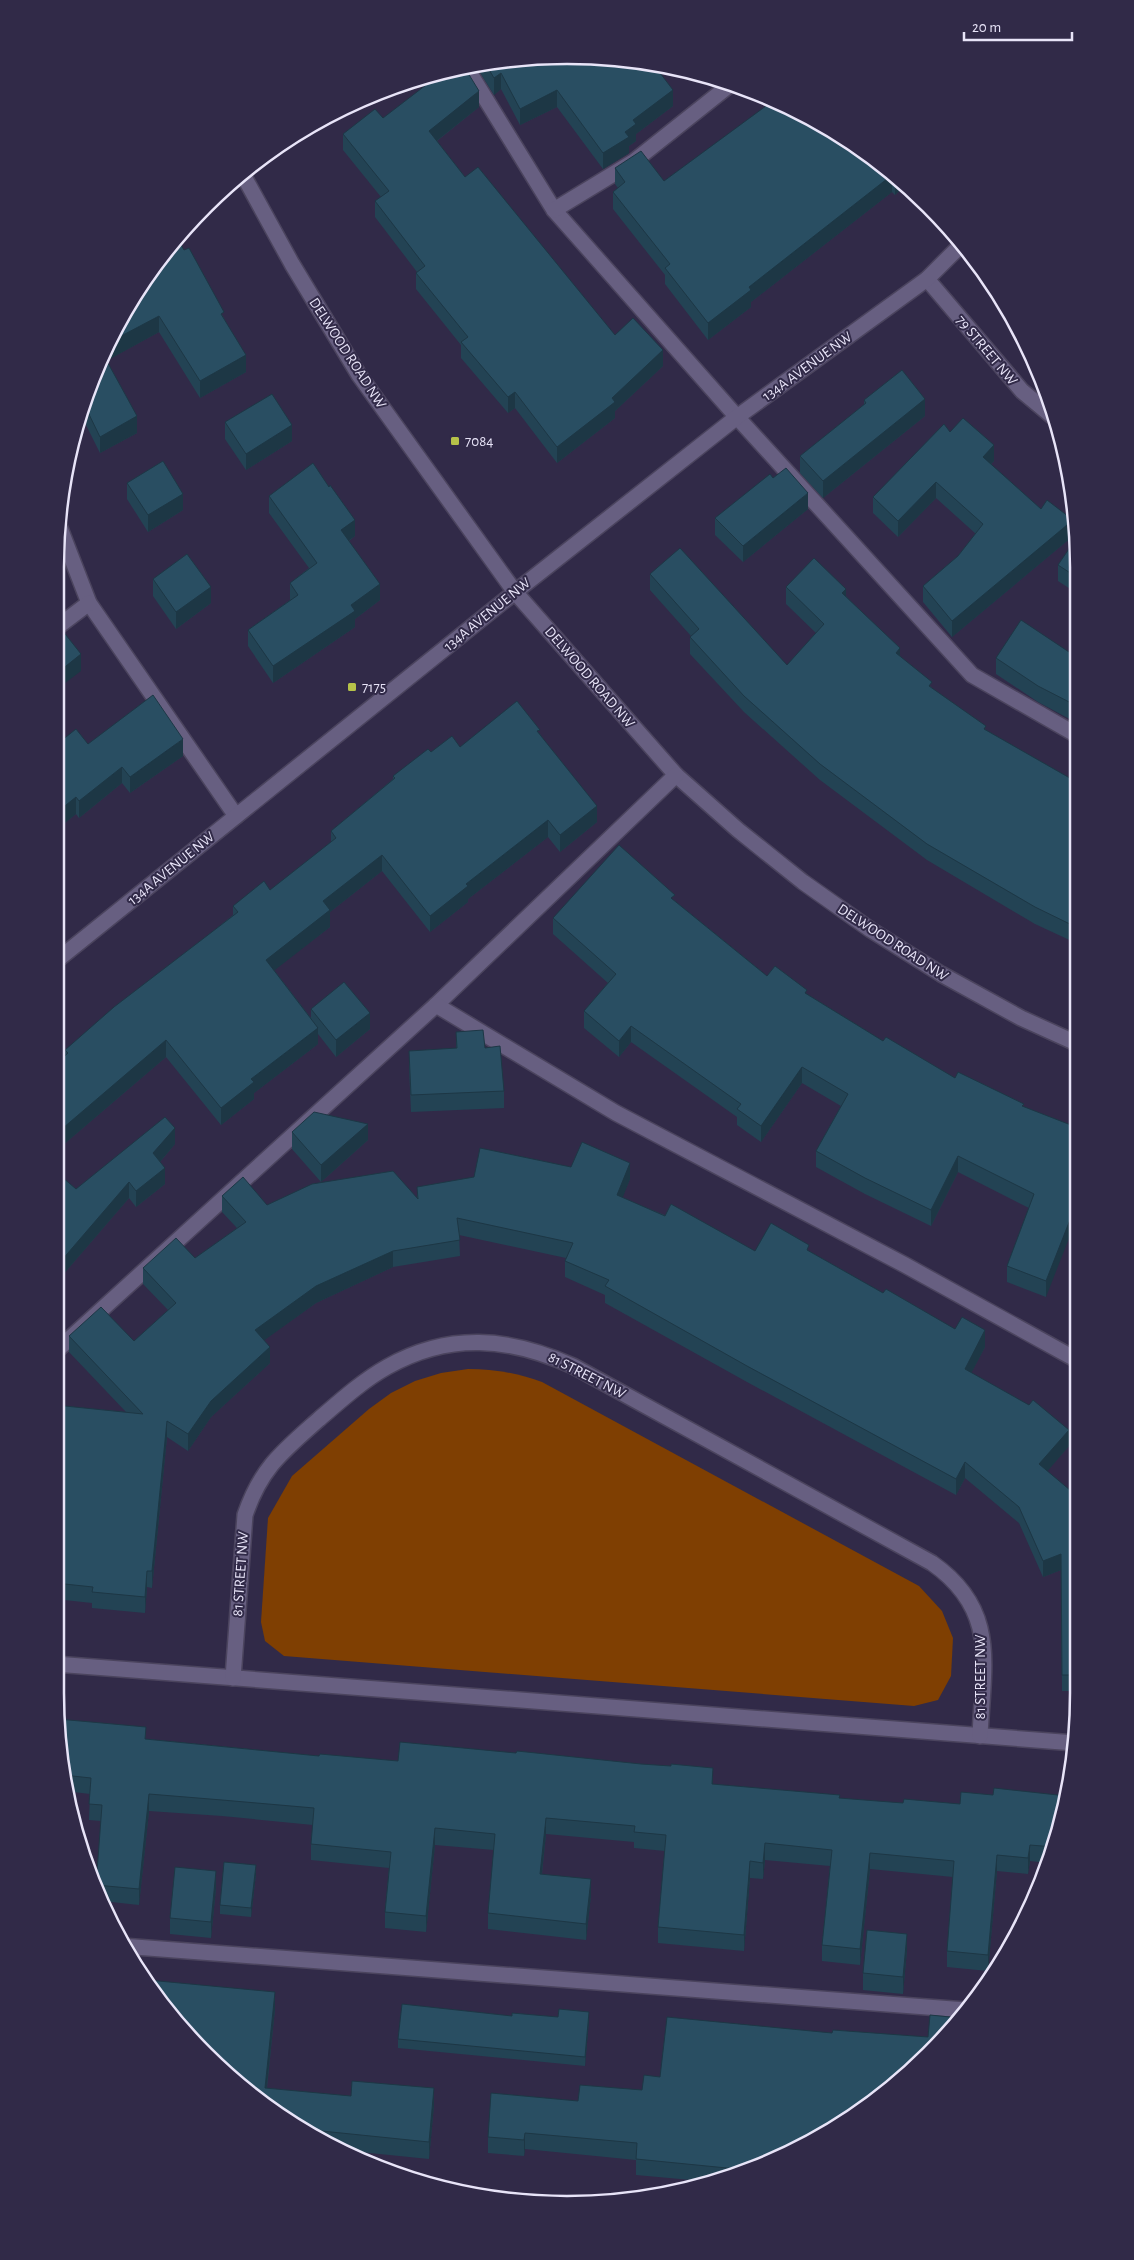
<svg xmlns="http://www.w3.org/2000/svg" width="1134" height="2260" font-family="'Alegreya Sans',sans-serif">
  <rect width="100%" height="100%" fill="#312a48"/>
  <path fill="#7f3f02" d="M468,1369C494,1369 517,1373 542,1382L919,1586L942,1611L953,1638L951,1676L938,1700L914,1706L284,1656L265,1641L261,1622L268,1518L292,1476L369,1409L391,1393L415,1381L441,1373Z"/>
  <g fill="none" stroke-linecap="round" stroke-linejoin="round">
    <g stroke="#4b445e" stroke-width="18">
      <g id="minor">
        <polyline points="466,67 554,210 737,417 972,675 1075,734"/>
        <polyline points="242,173 292,264 359,375 515,592 676,775 738,830 803,882 871,930 941,974 1021,1018 1076,1043"/>
        <polyline points="554,210 633,162 731,84"/>
        <polyline points="927,279 1022,391 1052,416"/>
        <polyline points="58,523 89,603 236,816"/>
        <polyline points="56,628 89,603"/>
        <polyline points="56,961 515,592 737,417 927,279 962,244"/>
        <polyline points="436,1005 676,775"/>
        <polyline points="55,1352 436,1005 616,1113 905,1265 1077,1360"/>
        <polyline points="55,1664 1075,1743"/>
        <path d="M233,1678L245,1515C261,1468 282,1452 318,1420C339,1402 362,1381 387,1367C449,1332 509,1337 573,1366L932,1563C999,1610 983,1664 980,1736"/>
        <polyline points="122,1946 966,2010"/>
      </g>
    </g>
    <use href="#minor" stroke="#675f81" stroke-width="15"/>
  </g>
  <g fill="#234354">
    <polygon points="500,59 673,106 636,134 636,141 629,146 629,153 603,169 557,107 520,125 501,89 494,95 479,71 479,64"/>
    <polygon points="768,100 904,182 906,184 895,195 892,192 751,302 751,307 708,340 665,284 665,275 613,209 613,192 618,188 615,184 615,168 664,181 768,105"/>
    <polygon points="479,107 437,141 465,177 615,335 663,366 615,411 615,418 557,463 515,408 508,413 461,358 461,345 416,289 416,273 417,272 375,217 375,201 381,197 343,150 343,134 383,118"/>
    <polygon points="184,250 224,318 246,372 200,398 159,332 106,361 137,433 100,453 80,413 108,341"/>
    <polygon points="864,400 925,416 823,498 800,473 800,456 864,405"/>
    <polygon points="225,422 292,441 246,470 225,439"/>
    <polygon points="950,432 994,461 991,464 1041,509 1073,536 952,637 923,602 923,586 958,556 976,534 936,498 898,537 873,513 873,497"/>
    <polygon points="773,478 808,509 743,562 715,535 715,518"/>
    <polygon points="127,483 183,510 148,532 127,499"/>
    <polygon points="269,496 355,536 349,541 380,600 355,619 355,627 273,683 248,646 248,630 290,600 290,583 309,568 269,513"/>
    <polygon points="1075,540 1075,592 1058,581 1058,565"/>
    <polygon points="650,574 787,665 816,633 786,604 786,587 846,596 900,656 932,688 986,730 1075,781 1076,943 1035,924 927,860 820,780 744,712 690,654 690,637 691,636 650,590"/>
    <polygon points="153,579 211,603 176,629 153,596"/>
    <polygon points="1075,656 1075,722 1038,702 996,674 996,658"/>
    <polygon points="540,734 597,822 560,852 548,837 468,899 468,902 430,932 382,871 330,912 330,927 274,970 311,1018 311,1009 370,1029 336,1057 318,1034 318,1044 254,1093 254,1099 221,1125 166,1057 56,1151 56,1064 65,1056 65,1050 233,915 233,906 270,890 331,843 331,831 393,779 393,776 431,752 460,747"/>
    <polygon points="88,744 183,756 130,793 122,783 79,818 76,814 56,830"/>
    <polygon points="675,901 767,976 807,994 883,1041 955,1078 1024,1107 1076,1127 1046,1297 1007,1282 1007,1266 1029,1208 958,1172 931,1226 865,1194 816,1167 816,1151 841,1106 802,1083 761,1142 737,1125 737,1117 631,1042 619,1057 584,1028 584,1011 608,983 553,934 553,918"/>
    <polygon points="456,1032 485,1048 504,1091 504,1108 411,1112 409,1068 409,1051 456,1048"/>
    <polygon points="292,1132 368,1140 321,1182 292,1149"/>
    <polygon points="175,1144 160,1162 165,1184 136,1207 129,1198 55,1284 55,1171 76,1189"/>
    <polygon points="630,1179 622,1198 755,1251 809,1251 883,1293 985,1347 971,1373 1069,1446 1047,1471 1077,1496 1078,1691 1062,1691 1061,1570 1043,1577 1019,1523 965,1478 956,1495 747,1382 605,1303 605,1295 565,1277 565,1261 566,1258 459,1235 460,1256 393,1267 316,1303 264,1340 270,1363 211,1417 188,1451 167,1437 152,1588 147,1587 145,1613 92,1608 92,1603 55,1599 55,1510 60,1464 55,1463 55,1405 126,1412 69,1352 69,1336 134,1341 168,1310 143,1284 143,1268 195,1258 237,1228 222,1212 222,1196 267,1205 417,1198 417,1187"/>
    <polygon points="1077,1313 1077,1345 1071,1342 1071,1326"/>
    <polygon points="58,1719 146,1739 319,1756 398,1761 713,1785 840,1798 1062,1825 1048,1863 1030,1861 1028,1874 997,1871 988,1971 947,1967 947,1951 953,1877 870,1869 860,1965 822,1961 822,1945 830,1866 765,1860 763,1879 750,1878 744,1951 658,1943 658,1927 665,1851 634,1848 634,1842 546,1834 542,1874 591,1895 586,1940 488,1929 488,1913 494,1850 435,1845 426,1932 385,1928 385,1912 389,1868 311,1860 311,1844 313,1825 222,1816 149,1811 139,1905 102,1901 96,1887 101,1821 89,1820 90,1794 65,1791"/>
    <polygon points="256,1874 251,1917 220,1914 220,1905"/>
    <polygon points="216,1888 211,1938 170,1934 170,1918"/>
    <polygon points="907,1950 903,1994 863,1990 863,1973"/>
    <polygon points="148,1980 275,2009 267,2088 434,2105 429,2159 340,2150 283,2119"/>
    <polygon points="512,2016 558,2017 589,2020 585,2066 398,2048 398,2039"/>
    <polygon points="960,2018 794,2152 713,2182 636,2175 636,2160 525,2149 524,2156 488,2153 488,2137 578,2101 642,2090 660,2077 832,2033 928,2037"/>
  </g>
  <g fill="#1d3745">
    <polygon points="501,73 501,89 494,95 494,78"/>
    <polygon points="557,90 557,107 520,125 520,109"/>
    <polygon points="673,90 673,106 636,134 636,141 629,146 629,153 603,169 603,153 625,132 633,120"/>
    <polygon points="479,91 479,107 429,147 429,131"/>
    <polygon points="892,175 892,192 751,302 751,307 708,340 708,323 749,287"/>
    <polygon points="897,177 906,184 895,195 895,178"/>
    <polygon points="159,316 159,332 99,365 106,344"/>
    <polygon points="663,350 663,366 615,411 615,418 557,463 557,447 612,398"/>
    <polygon points="246,355 246,372 200,398 200,381"/>
    <polygon points="515,392 515,408 508,413 508,397"/>
    <polygon points="925,399 925,416 823,498 823,481"/>
    <polygon points="137,416 137,433 100,453 100,437"/>
    <polygon points="292,425 292,441 246,470 246,454"/>
    <polygon points="994,445 994,461 983,472 983,457"/>
    <polygon points="936,482 936,498 898,537 898,521"/>
    <polygon points="808,493 808,509 743,562 743,546"/>
    <polygon points="183,494 183,510 148,532 148,515"/>
    <polygon points="355,520 355,536 341,546 341,530"/>
    <polygon points="1073,520 1073,536 952,637 952,621"/>
    <polygon points="380,584 380,600 355,619 355,627 273,683 273,666 351,605"/>
    <polygon points="211,587 211,603 176,629 176,612"/>
    <polygon points="846,589 846,606 842,593"/>
    <polygon points="900,648 900,664 896,653"/>
    <polygon points="81,654 81,671 56,690 56,674"/>
    <polygon points="183,739 183,756 130,793 130,777"/>
    <polygon points="122,767 122,783 79,818 79,801"/>
    <polygon points="76,797 76,814 56,830 56,813"/>
    <polygon points="597,806 597,822 560,852 560,835"/>
    <polygon points="548,820 548,837 468,899 468,902 430,932 430,916 466,884"/>
    <polygon points="382,855 382,871 330,912 330,927 266,977 266,960 323,901"/>
    <polygon points="370,1013 370,1029 336,1057 336,1040"/>
    <polygon points="631,1026 631,1042 619,1057 619,1041"/>
    <polygon points="318,1028 318,1044 254,1093 254,1099 221,1125 221,1108 251,1079"/>
    <polygon points="166,1040 166,1057 56,1151 56,1134"/>
    <polygon points="802,1067 802,1083 761,1142 761,1126"/>
    <polygon points="368,1124 368,1140 321,1182 321,1165"/>
    <polygon points="175,1128 175,1144 153,1170 153,1153"/>
    <polygon points="958,1156 958,1172 931,1226 931,1210"/>
    <polygon points="630,1163 630,1179 617,1212 617,1195"/>
    <polygon points="165,1168 165,1184 136,1207 136,1191"/>
    <polygon points="129,1182 129,1198 55,1284 55,1268"/>
    <polygon points="1077,1202 1077,1218 1046,1297 1046,1281"/>
    <polygon points="393,1251 393,1267 316,1303 255,1347 255,1330 316,1286"/>
    <polygon points="985,1330 985,1347 965,1385 965,1369"/>
    <polygon points="270,1347 270,1363 211,1417 188,1451 188,1434 211,1401"/>
    <polygon points="167,1421 167,1437 152,1588 152,1571"/>
    <polygon points="1069,1430 1069,1446 1039,1481 1039,1464"/>
    <polygon points="965,1462 965,1478 956,1495 956,1479"/>
    <polygon points="1061,1554 1061,1570 1043,1577 1043,1561"/>
    <polygon points="147,1571 147,1587 145,1613 145,1597"/>
    <polygon points="713,1768 713,1784 712,1801 712,1784"/>
    <polygon points="149,1794 149,1811 139,1905 139,1889"/>
    <polygon points="546,1818 546,1834 540,1890 540,1874"/>
    <polygon points="435,1828 435,1845 426,1932 426,1916"/>
    <polygon points="765,1843 765,1860 763,1879 763,1863"/>
    <polygon points="1030,1845 1030,1861 1028,1874 1028,1858"/>
    <polygon points="870,1853 870,1869 860,1965 860,1949"/>
    <polygon points="997,1855 997,1871 988,1971 988,1955"/>
    <polygon points="750,1861 750,1878 744,1951 744,1935"/>
    <polygon points="256,1865 256,1874 251,1917 251,1908"/>
    <polygon points="216,1871 216,1888 211,1938 211,1922"/>
    <polygon points="591,1879 591,1895 586,1940 586,1924"/>
    <polygon points="907,1934 907,1950 903,1994 903,1977"/>
    <polygon points="275,1992 275,2009 265,2104 265,2088"/>
    <polygon points="589,2012 589,2020 585,2066 585,2057"/>
    <polygon points="434,2088 434,2105 429,2159 429,2142"/>
    <polygon points="525,2133 525,2149 524,2156 524,2140"/>
  </g>
  <g fill="#294e62" stroke="#1d3745">
    <polygon points="600,56 654,65 673,90 633,120 636,124 625,132 629,137 603,153 557,90 520,109 501,73 494,78 485,63 500,59"/>
    <polygon points="465,68 479,91 429,131 465,177 478,167 615,335 633,318 663,350 612,398 615,402 557,447 515,392 508,397 461,342 468,337 416,273 425,266 375,201 389,191 343,134 375,109 383,118 439,75 445,72"/>
    <polygon points="770,99 793,108 897,177 895,178 892,175 749,287 751,290 708,323 665,268 670,264 613,192 625,182 615,168 641,151 664,181 770,103 768,100"/>
    <polygon points="177,238 184,250 189,248 224,312 221,314 246,355 200,381 159,316 106,344 108,341 161,256"/>
    <polygon points="103,354 137,416 100,437 84,404"/>
    <polygon points="902,370 925,399 823,481 800,456 866,403 864,400"/>
    <polygon points="272,394 292,425 246,454 225,422"/>
    <polygon points="963,418 994,445 983,457 1041,509 1047,500 1073,520 952,621 923,586 958,556 983,524 936,482 898,521 873,497 944,424 950,432"/>
    <polygon points="163,461 183,494 148,515 127,483"/>
    <polygon points="313,463 329,487 330,485 355,520 341,530 380,584 351,605 355,611 273,666 248,630 298,595 290,583 317,563 269,496"/>
    <polygon points="786,468 808,493 743,546 715,518 770,474 773,478"/>
    <polygon points="1075,540 1075,576 1058,565"/>
    <polygon points="680,548 787,665 824,624 786,587 814,558 846,589 842,593 900,648 896,653 932,682 929,686 986,726 984,729 1075,781 1076,927 1035,907 927,844 820,764 744,696 690,637 699,629 650,574"/>
    <polygon points="187,554 211,587 176,612 153,579"/>
    <polygon points="1021,620 1075,656 1075,705 1038,686 996,658"/>
    <polygon points="58,625 81,654 56,674 56,626"/>
    <polygon points="153,695 183,739 130,777 122,767 79,801 76,797 56,813 56,745 76,729 88,744"/>
    <polygon points="517,701 540,730 537,731 597,806 560,835 548,820 466,884 468,886 430,916 382,855 323,901 330,910 266,960 318,1028 251,1079 254,1082 221,1108 166,1040 56,1134 56,1064 68,1053 65,1050 114,1007 238,912 233,906 264,881 270,890 336,838 331,831 395,778 393,776 428,749 431,752 452,736 460,747"/>
    <polygon points="619,845 675,895 671,898 767,976 775,966 807,990 805,993 883,1041 886,1037 955,1078 958,1072 1024,1104 1022,1106 1076,1127 1077,1202 1046,1281 1007,1266 1034,1194 958,1156 931,1210 865,1178 816,1151 848,1094 802,1067 761,1126 737,1109 741,1104 631,1026 619,1041 584,1011 616,974 553,918"/>
    <polygon points="344,982 370,1013 336,1040 311,1009"/>
    <polygon points="483,1030 485,1048 500,1046 504,1091 411,1095 409,1051 457,1048 456,1032"/>
    <polygon points="314,1112 368,1124 321,1165 292,1132"/>
    <polygon points="165,1117 175,1128 153,1153 165,1168 136,1191 129,1182 55,1268 55,1171 76,1189"/>
    <polygon points="582,1142 630,1163 617,1195 665,1216 671,1204 755,1251 771,1223 809,1245 807,1250 883,1293 886,1289 955,1329 962,1317 985,1330 965,1369 1029,1405 1033,1400 1069,1430 1039,1464 1077,1496 1078,1675 1062,1675 1061,1554 1043,1561 1019,1507 965,1462 956,1479 747,1366 605,1286 609,1280 565,1261 573,1243 457,1218 460,1240 393,1251 316,1286 255,1330 270,1347 211,1401 188,1434 167,1421 152,1571 147,1571 145,1597 92,1592 93,1587 55,1583 55,1510 61,1447 55,1447 55,1405 143,1414 69,1336 101,1307 134,1341 176,1303 143,1268 176,1238 195,1258 246,1222 222,1196 243,1177 267,1205 312,1184 393,1171 418,1199 417,1187 474,1177 480,1148 571,1167"/>
    <polygon points="1077,1313 1077,1329 1071,1326"/>
    <polygon points="58,1719 146,1727 145,1739 319,1756 320,1754 398,1761 400,1742 516,1753 517,1751 641,1764 671,1766 671,1764 713,1768 712,1784 840,1795 839,1798 903,1803 904,1799 960,1804 961,1792 993,1795 994,1788 1067,1796 1062,1825 1054,1847 1030,1845 1028,1858 997,1855 988,1955 947,1951 954,1861 870,1853 860,1949 822,1945 832,1850 765,1843 763,1863 750,1861 744,1935 658,1927 666,1835 634,1832 635,1826 546,1818 540,1874 591,1879 586,1924 488,1913 495,1834 435,1828 426,1916 385,1912 391,1852 311,1844 314,1808 222,1800 149,1794 139,1889 96,1885 102,1805 89,1804 91,1778 63,1775"/>
    <polygon points="224,1862 256,1865 251,1908 220,1905"/>
    <polygon points="175,1867 216,1871 211,1922 170,1918"/>
    <polygon points="867,1930 907,1934 903,1977 863,1973"/>
    <polygon points="142,1976 148,1977 148,1980 275,1992 265,2088 351,2096 352,2081 434,2088 429,2142 302,2129 283,2119 229,2078 161,2005"/>
    <polygon points="402,2004 512,2016 512,2013 558,2017 559,2009 589,2012 585,2057 398,2039"/>
    <polygon points="930,2015 960,2018 929,2055 878,2099 794,2152 747,2170 636,2159 637,2143 525,2133 524,2140 488,2137 491,2093 578,2101 580,2085 642,2090 644,2075 660,2077 667,2017 832,2033 833,2030 928,2037"/>
  </g>
  <g fill="#b6c249" stroke="#312a48" stroke-width="2">
    <rect x="450" y="436" width="10" height="10" rx="2.5"/>
    <rect x="347" y="682" width="10" height="10" rx="2.5"/>
  </g>
  <g text-anchor="middle" stroke-width="4" stroke-linejoin="round" paint-order="stroke">
    <g font-size="15" fill="#e8e4f8" stroke="#312a48">
      <text transform="translate(987 350) rotate(50)" y="5">79 STREET NW</text>
      <text transform="translate(348 353) rotate(57)" y="5">DELWOOD ROAD NW</text>
      <text transform="translate(807 366) rotate(-36)" y="5">134A AVENUE NW</text>
      <text transform="translate(487 614) rotate(-39)" y="5">134A AVENUE NW</text>
      <text transform="translate(590 677) rotate(49)" y="5">DELWOOD ROAD NW</text>
      <text transform="translate(171 868) rotate(-39)" y="5">134A AVENUE NW</text>
      <text transform="translate(893 942) rotate(33)" y="5">DELWOOD ROAD NW</text>
      <text transform="translate(587 1375) rotate(27)" y="5">81 STREET NW</text>
      <text transform="translate(240 1574) rotate(-86)" y="5">81 STREET NW</text>
      <text transform="translate(980 1677) rotate(-90)" y="5">81 STREET NW</text>
    </g>
    <g font-size="15" fill="#e8e4f8" stroke="#312a48" text-anchor="start">
      <text x="465" y="446">7084</text>
      <text x="362" y="692">7175</text>
    </g>
  </g>
  <path d="M0 0H1134V2260H0ZM567 64H567A503 503 0 0 1 1070 567V1693A503 503 0 0 1 567 2196H567A503 503 0 0 1 64 1693V567A503 503 0 0 1 567 64Z" fill="#312a48" fill-rule="evenodd"/>
  <path fill="none" stroke="#e8e4f8" stroke-width="2.5" d="M567 64H567A503 503 0 0 1 1070 567V1693A503 503 0 0 1 567 2196H567A503 503 0 0 1 64 1693V567A503 503 0 0 1 567 64Z"/>
  <path d="M964 32v8h108v-8" fill="none" stroke="#e8e4f8" stroke-width="2.5"/>
  <text x="972" y="32" font-size="15" fill="#e8e4f8" stroke="#312a48" stroke-width="4" paint-order="stroke">20 m</text>
</svg>
